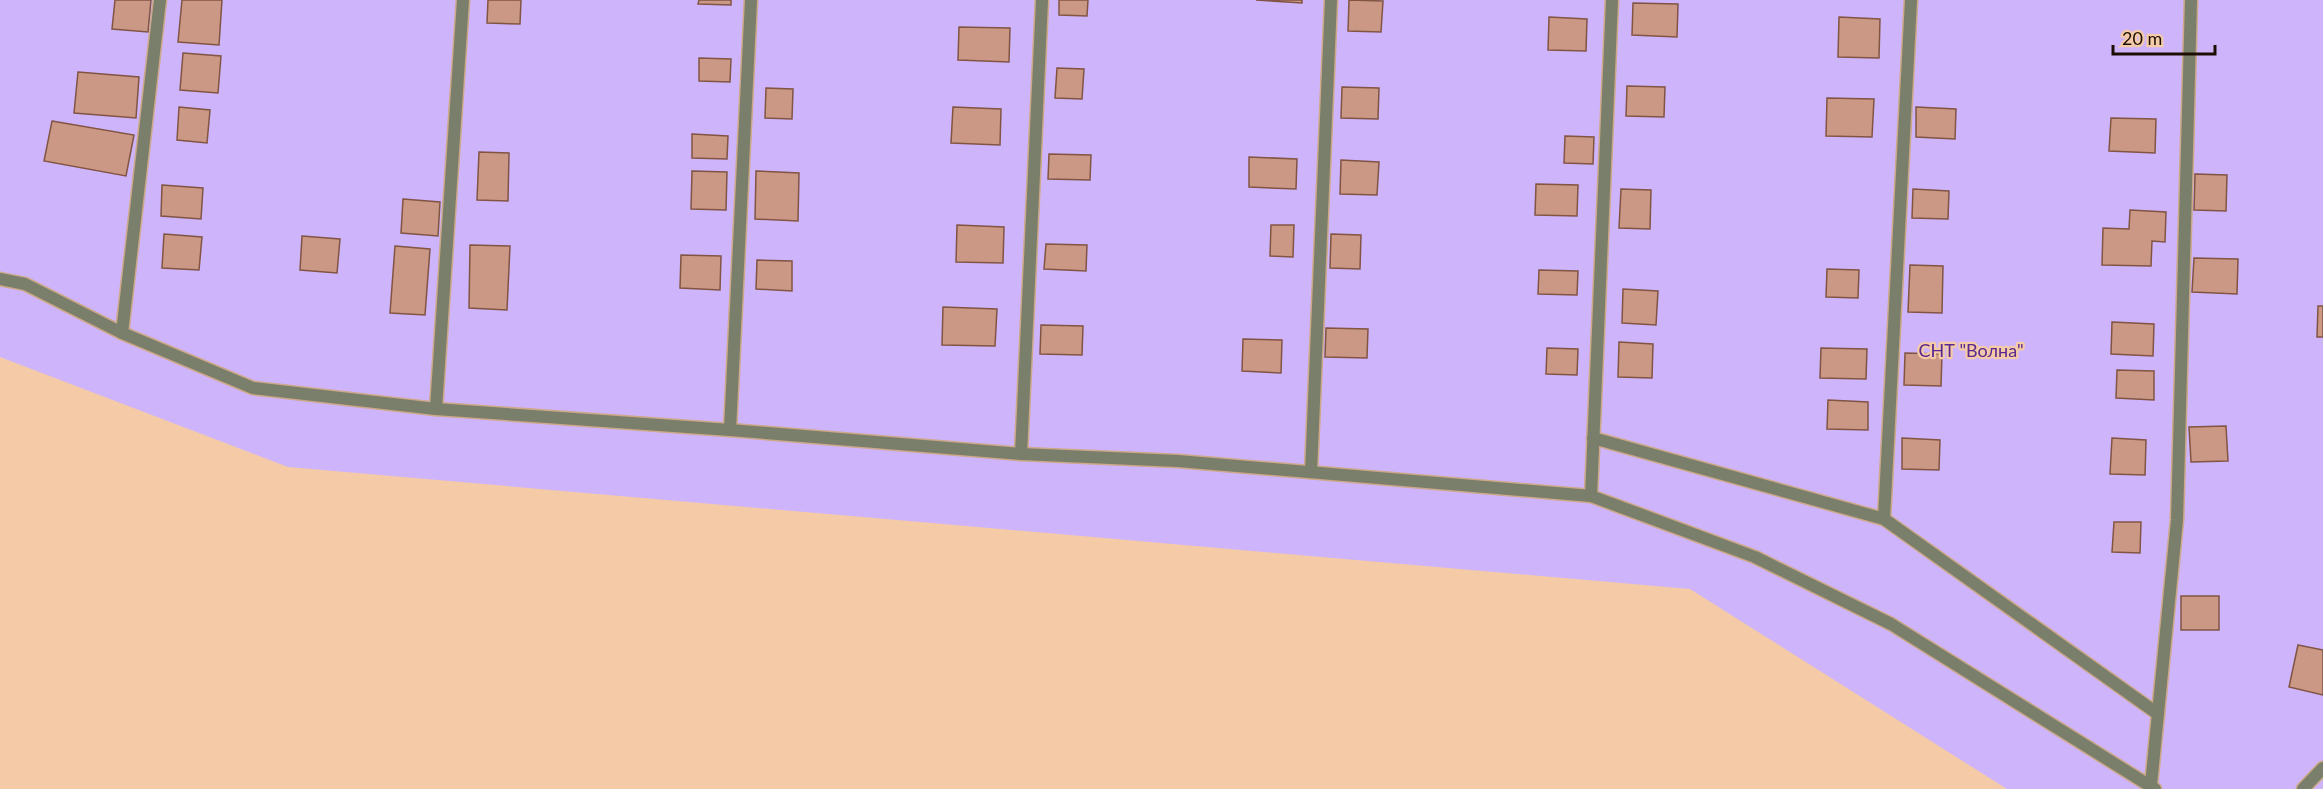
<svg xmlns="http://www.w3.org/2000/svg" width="2323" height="789" font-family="Lato,sans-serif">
  <rect width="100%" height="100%" fill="#f4caa7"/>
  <polygon fill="#ceb5fb" points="0,0 2323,0 2323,789 2007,789 1690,589 288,467 0,357"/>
  <g fill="#ca9885" stroke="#825444" stroke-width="1.5">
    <polygon points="115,0 151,0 148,32 112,29"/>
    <polygon points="182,0 222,0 219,45 178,42"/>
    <polygon points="488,0 521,0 520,24 487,23"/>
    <polygon points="699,0 731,0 731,5 698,4"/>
    <polygon points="1059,0 1088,0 1087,16 1059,15"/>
    <polygon points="1256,0 1302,0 1302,3"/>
    <polygon points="1349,0 1383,1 1381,32 1348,31"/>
    <polygon points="1633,3 1678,4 1677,37 1632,35"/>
    <polygon points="1549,17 1587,19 1586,51 1548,50"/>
    <polygon points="1839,17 1880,19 1879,58 1838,57"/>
    <polygon points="959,27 1010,28 1009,62 958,60"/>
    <polygon points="183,53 221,56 218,93 180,90"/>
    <polygon points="699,58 731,59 730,82 699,81"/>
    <polygon points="1057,68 1084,69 1082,99 1055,98"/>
    <polygon points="78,72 139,77 136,118 74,113"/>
    <polygon points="1627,86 1665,87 1664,117 1626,116"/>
    <polygon points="1342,87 1379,88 1378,119 1341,118"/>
    <polygon points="766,88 793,89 792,119 765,118"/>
    <polygon points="1827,98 1874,99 1872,137 1826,136"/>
    <polygon points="179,107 210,110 207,143 177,140"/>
    <polygon points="953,107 1001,109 1000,145 951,143"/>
    <polygon points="1916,107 1956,109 1955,139 1916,137"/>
    <polygon points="2111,118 2156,119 2155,153 2109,151"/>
    <polygon points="52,121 134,135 126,176 44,161"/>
    <polygon points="692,134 728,136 727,159 692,158"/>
    <polygon points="1565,136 1594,137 1593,164 1564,163"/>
    <polygon points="479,152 509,153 508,201 477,200"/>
    <polygon points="1049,154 1091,155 1090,180 1048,179"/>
    <polygon points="1249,157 1297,159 1296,189 1249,187"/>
    <polygon points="1341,160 1379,162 1377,195 1340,194"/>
    <polygon points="692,171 727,172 726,210 691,209"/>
    <polygon points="756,171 799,173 798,221 755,219"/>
    <polygon points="2195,174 2227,175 2226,211 2194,210"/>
    <polygon points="1536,184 1578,185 1577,216 1535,215"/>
    <polygon points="162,185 203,188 201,219 161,216"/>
    <polygon points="1621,189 1651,190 1650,229 1619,228"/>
    <polygon points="1913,189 1949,191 1948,219 1912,218"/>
    <polygon points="403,199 440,202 438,236 401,233"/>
    <polygon points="2130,210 2166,212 2165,242 2152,241 2151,266 2102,265 2103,228 2129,229"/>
    <polygon points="957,225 1004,227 1003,263 956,262"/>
    <polygon points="1271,225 1294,225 1293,257 1270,256"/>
    <polygon points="164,234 202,237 199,270 162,268"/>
    <polygon points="1331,234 1361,235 1360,269 1330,268"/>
    <polygon points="302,236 340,239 337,273 300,270"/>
    <polygon points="1046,244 1087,245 1086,271 1044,269"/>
    <polygon points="470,245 510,246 507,310 469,308"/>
    <polygon points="395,246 430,249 425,315 390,313"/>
    <polygon points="681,255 721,256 720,290 680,288"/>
    <polygon points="2194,258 2238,259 2237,294 2192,292"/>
    <polygon points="757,260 792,261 792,291 756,289"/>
    <polygon points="1910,265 1943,266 1942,313 1908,312"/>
    <polygon points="1827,269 1859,270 1858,298 1826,297"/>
    <polygon points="1539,270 1578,271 1577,295 1538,294"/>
    <polygon points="1623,289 1658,291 1656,325 1622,323"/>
    <polygon points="2318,306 2323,306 2323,337 2317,337"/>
    <polygon points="943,307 997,309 995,346 942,345"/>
    <polygon points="2112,322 2154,324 2153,356 2111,354"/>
    <polygon points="1041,325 1083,326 1082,355 1040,354"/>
    <polygon points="1326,328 1368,329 1367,358 1325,357"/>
    <polygon points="1243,339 1282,340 1281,373 1242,371"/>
    <polygon points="1619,342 1653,344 1652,378 1618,377"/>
    <polygon points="1547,348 1578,349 1577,375 1546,374"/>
    <polygon points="1821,348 1867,349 1866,379 1820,378"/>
    <polygon points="1905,353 1942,354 1941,386 1904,385"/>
    <polygon points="2117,370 2154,371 2154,400 2116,398"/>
    <polygon points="1828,400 1868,402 1868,430 1827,429"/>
    <polygon points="2226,426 2228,461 2191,462 2189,427"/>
    <polygon points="1902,438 1940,440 1939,470 1902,469"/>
    <polygon points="2112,438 2146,440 2145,475 2110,474"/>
    <polygon points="2114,522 2141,522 2140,553 2112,552"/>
    <rect x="2181" y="596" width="38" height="34"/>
    <polygon points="2298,645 2323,650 2323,695 2289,687"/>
  </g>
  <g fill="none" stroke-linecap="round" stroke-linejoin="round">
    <g stroke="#cda889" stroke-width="15">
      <g id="street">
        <polyline points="1911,0 1884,519 2158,714"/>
        <polyline points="0,279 25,284 122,333 253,388 436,409 730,430 1021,454 1178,461 1591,496 1755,557 1891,624 2155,789"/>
        <polyline points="122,333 160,0"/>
        <polyline points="436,409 463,0"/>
        <polyline points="730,430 751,0"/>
        <polyline points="1593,438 1884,519"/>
        <polyline points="1021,454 1042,0"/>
        <polyline points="1311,472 1331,0"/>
        <polyline points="1591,496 1612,0"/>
        <polyline points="2151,785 2177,520 2191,0"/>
        <polyline points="2303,789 2323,768"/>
      </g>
    </g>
    <use href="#street" stroke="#797f6b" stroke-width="12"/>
  </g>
  <g text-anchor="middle" stroke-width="4.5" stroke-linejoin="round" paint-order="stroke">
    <g font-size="18" fill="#592891" stroke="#f4caa7">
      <text x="1971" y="357">СНТ "Волна"</text>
    </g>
  </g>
  <path d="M2113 45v9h102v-9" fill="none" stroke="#1c0e03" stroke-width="3"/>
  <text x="2122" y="45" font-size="18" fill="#1c0e03" stroke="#f4caa7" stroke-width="4.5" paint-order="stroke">20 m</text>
</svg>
